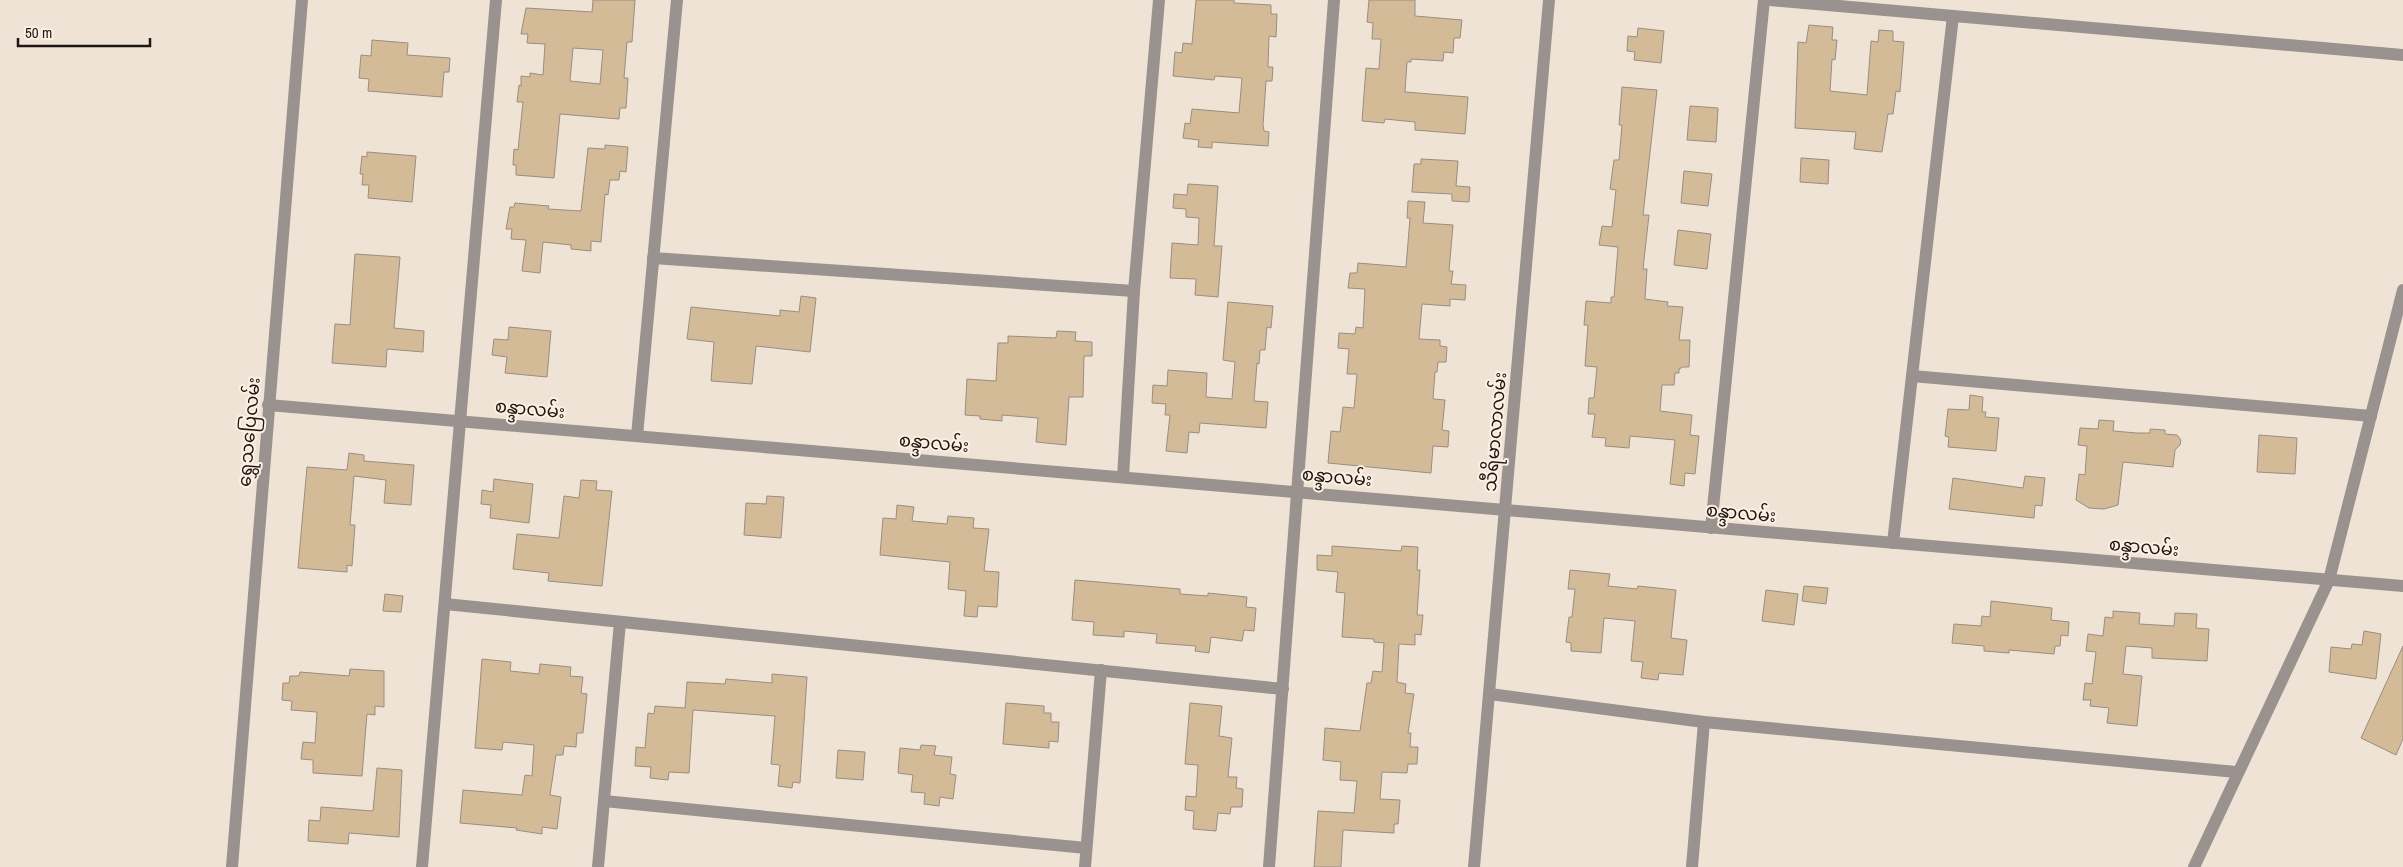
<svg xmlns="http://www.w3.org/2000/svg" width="2403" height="867" font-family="'Archivo Narrow','Noto Sans Myanmar',sans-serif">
  <rect width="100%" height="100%" fill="#efe3d6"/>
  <g fill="#d4bb98" stroke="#988e81" fill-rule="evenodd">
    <path d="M593,0H635L632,42H627L624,78H628L626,108H620L619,119L560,114L554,178L516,175V165H513L514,149L518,150L523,102H517L519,85L521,86V76L530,77V73L543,75L545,44L527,43L528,34H521L526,8L592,12ZM573,48L603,50L600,84L570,81Z"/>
    <polygon points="1196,0 1234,0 1234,3 1271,5 1271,14 1277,14 1276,37 1269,36 1268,67 1273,67 1272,81 1266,81 1263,125 1264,131 1269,132 1268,146 1212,142 1212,148 1198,147 1199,140 1183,138 1185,123 1190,124 1192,109 1239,113 1242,78 1215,76 1214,80 1173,76 1175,52 1182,53 1183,43 1192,44"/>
    <polygon points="1369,0 1415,0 1415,16 1462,20 1460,38 1454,38 1453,53 1444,52 1443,61 1411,59 1411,62 1407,62 1405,92 1468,97 1465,134 1415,130 1415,122 1385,119 1384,123 1362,121 1366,68 1379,69 1381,39 1372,39 1373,23 1367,22"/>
    <polygon points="1809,25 1833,27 1832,40 1837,40 1835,60 1832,59 1830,91 1867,95 1871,41 1878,42 1879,30 1893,31 1893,41 1904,42 1900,92 1896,91 1893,114 1888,114 1882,152 1854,149 1856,132 1795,128 1798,42 1806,43"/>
    <polygon points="1638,28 1664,31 1661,63 1634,60 1635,52 1627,51 1628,36 1637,37"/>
    <polygon points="372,40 408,43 407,55 450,58 449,72 444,72 442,97 368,91 369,79 359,78 361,55 371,56"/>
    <polygon points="1622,87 1657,90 1643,215 1649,215 1643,269 1647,269 1645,299 1668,302 1667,306 1683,307 1679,340 1690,340 1689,367 1683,367 1679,369 1679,373 1675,373 1674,385 1662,385 1660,411 1692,415 1690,435 1699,436 1695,474 1685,473 1684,486 1670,484 1675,440 1630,436 1629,448 1605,446 1606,438 1592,437 1595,414 1588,414 1589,398 1594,398 1597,367 1585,366 1588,325 1584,325 1586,301 1611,303 1611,297 1614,297 1618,247 1599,245 1602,226 1612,227 1616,190 1610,189 1614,160 1619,160 1622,125 1619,125"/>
    <polygon points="1690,106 1718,108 1716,142 1687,140"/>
    <polygon points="605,145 628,147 626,172 620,171 619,180 610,180 608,195 605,194 601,242 591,241 591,251 571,249 571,245 543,242 540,273 522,271 526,240 511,239 512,229 506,229 510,207 514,207 515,203 549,206 548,209 581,211 588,148 605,149"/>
    <polygon points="367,152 416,156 412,202 368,198 369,185 362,185 363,174 360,174 362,156 367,157"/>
    <polygon points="1801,158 1829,160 1828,184 1800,182"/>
    <polygon points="1421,159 1458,161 1456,186 1470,187 1469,202 1452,201 1452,194 1412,192 1414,164 1421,164"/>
    <polygon points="1684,171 1712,174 1708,206 1681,203"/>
    <polygon points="1188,184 1218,186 1214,246 1222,246 1218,297 1195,295 1196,279 1170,278 1172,243 1198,245 1199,218 1186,217 1186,209 1173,208 1174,194 1187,195"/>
    <polygon points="1408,201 1425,202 1423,223 1453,225 1449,271 1453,271 1451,284 1466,285 1465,300 1450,299 1450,306 1422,304 1419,339 1440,340 1440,346 1447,347 1446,362 1438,362 1437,372 1435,372 1433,399 1445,400 1442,430 1449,431 1448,447 1433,446 1431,473 1328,463 1331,431 1340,432 1343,407 1354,408 1357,374 1347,374 1349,349 1338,348 1339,333 1355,334 1356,327 1363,328 1365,289 1348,288 1350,273 1357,273 1358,263 1406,267 1410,218 1407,218"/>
    <polygon points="1678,230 1711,234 1707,269 1674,265"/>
    <polygon points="355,254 400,257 394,328 424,331 423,352 387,349 386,367 332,363 335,324 350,325"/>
    <polygon points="801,296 816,298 810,352 756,346 752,384 711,381 714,342 687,339 691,307 780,316 780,310 799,312"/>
    <polygon points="1228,302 1273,306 1271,328 1267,327 1265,350 1260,350 1259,364 1257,363 1254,401 1268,402 1266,428 1200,423 1199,433 1189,432 1187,453 1166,451 1170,415 1165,415 1166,404 1152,403 1153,385 1167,386 1168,370 1207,373 1206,397 1232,399 1235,362 1223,360"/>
    <polygon points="509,327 551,331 547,377 505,373 507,357 492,355 494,339 508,340"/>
    <polygon points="1057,331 1076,332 1075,341 1092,342 1092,356 1084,356 1083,397 1069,397 1066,445 1036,442 1038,418 1002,415 1002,421 980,419 980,416 965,415 967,379 996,381 998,343 1008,343 1008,336 1056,338"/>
    <polygon points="1970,395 1983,397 1982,412 1986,412 1985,417 1999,418 1996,451 1948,447 1949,437 1945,436 1948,409 1969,410"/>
    <polygon points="2099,420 2114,421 2113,431 2137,433 2150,433 2150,429 2165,430 2165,434 2177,435 2181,440 2180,445 2175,450 2173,467 2123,462 2118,505 2104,509 2089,508 2076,500 2079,474 2085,475 2087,446 2078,445 2080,428 2098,429"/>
    <polygon points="2259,435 2297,438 2295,474 2257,472"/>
    <polygon points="349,453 364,455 364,461 414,465 411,505 384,503 386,480 354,476 350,525 355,525 352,566 347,565 347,572 298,568 307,467 347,470"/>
    <polygon points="2025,476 2045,478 2042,506 2035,505 2034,518 1949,509 1953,478 2023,488"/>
    <polygon points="494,479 533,484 529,523 490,518 491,505 481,504 482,490 493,492"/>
    <polygon points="581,480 597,481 596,490 612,491 602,586 548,581 549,573 513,569 517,534 559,538 564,496 579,498"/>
    <polygon points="767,496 784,497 781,538 744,535 746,503 766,504"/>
    <polygon points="897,505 914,507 912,521 947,524 948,516 974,518 973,528 989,529 984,571 999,572 997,607 978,606 977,617 964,616 966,591 948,589 950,562 880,555 883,518 896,519"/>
    <polygon points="1332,546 1401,551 1402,546 1418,547 1417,570 1420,570 1417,615 1423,615 1421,635 1415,634 1415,645 1399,644 1397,682 1406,684 1405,693 1414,694 1408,733 1411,733 1410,747 1418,747 1417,764 1408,764 1407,773 1382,772 1380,799 1400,800 1398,824 1394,824 1394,833 1343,830 1341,867 1314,867 1318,811 1354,813 1357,781 1340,780 1341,762 1323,760 1325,728 1360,731 1367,683 1371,683 1373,671 1382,672 1384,643 1374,642 1374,639 1342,637 1345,593 1336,592 1338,572 1317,570 1317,555 1332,556"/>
    <polygon points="1570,570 1610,574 1608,586 1637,589 1638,586 1676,590 1671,638 1687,640 1683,675 1659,673 1658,680 1641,678 1643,662 1631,661 1635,621 1604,618 1601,653 1571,651 1571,643 1566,642 1569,617 1572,617 1575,589 1568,589"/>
    <polygon points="1075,580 1180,589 1180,594 1208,596 1208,593 1247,597 1246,607 1256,608 1254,631 1244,630 1242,641 1211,637 1209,653 1195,651 1196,646 1156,643 1157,634 1124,631 1124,637 1093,635 1094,622 1072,620"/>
    <polygon points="1804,586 1828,588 1826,604 1802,601"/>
    <polygon points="1766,590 1798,594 1794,625 1762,621"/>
    <polygon points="385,594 403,596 401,612 383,611"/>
    <polygon points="1991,601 2052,608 2051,620 2069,622 2068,636 2061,635 2060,646 2055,646 2054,654 2009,650 2009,653 1984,651 1984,646 1952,643 1954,624 1981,626 1982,616 1990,617"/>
    <polygon points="2113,611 2140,613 2139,624 2174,626 2175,613 2197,614 2196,628 2209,629 2207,661 2152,658 2152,648 2126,646 2123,674 2142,676 2137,726 2107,723 2109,708 2090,706 2091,700 2083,700 2085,683 2092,684 2096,652 2086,651 2088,634 2103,636 2105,617 2113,618"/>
    <polygon points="2364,631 2381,634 2376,679 2329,672 2331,647 2351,649 2352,644 2362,645"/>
    <polygon points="2403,646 2403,739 2396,755 2361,738"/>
    <polygon points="482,659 511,662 510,671 539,674 540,664 571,667 570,676 583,677 581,693 587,694 583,733 577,733 576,747 564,746 563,755 556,755 550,795 561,797 557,829 542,827 542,834 516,830 517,828 460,823 463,790 522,795 525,775 532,776 534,745 503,742 502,750 475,748"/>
    <polygon points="350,669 384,671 384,707 375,706 375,715 367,714 362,776 313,773 313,760 301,759 303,742 315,743 317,712 291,710 292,701 282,700 283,683 289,683 290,676 299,676 300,672 349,676"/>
    <polygon points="772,674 807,677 800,783 793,782 792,788 778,786 780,765 771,764 775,716 693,710 689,773 669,772 668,780 650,778 651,767 635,766 636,747 645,748 648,713 654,714 655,706 685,708 687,682 725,684 726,679 772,683"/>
    <polygon points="1006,703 1044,706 1044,713 1051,713 1051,722 1059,722 1058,742 1049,741 1049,748 1003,744"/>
    <polygon points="1190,703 1222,706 1219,736 1232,738 1228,777 1237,777 1236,788 1243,789 1242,807 1231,807 1230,814 1218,813 1216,831 1193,829 1194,811 1185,810 1186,796 1196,797 1198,765 1185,764"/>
    <polygon points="921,745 936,746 934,755 952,757 950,774 956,775 953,799 940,797 939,806 924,804 925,793 911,792 913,775 898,773 900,748 920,750"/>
    <polygon points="838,750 865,752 863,780 836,778"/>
    <polygon points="377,768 402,770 399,837 349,833 348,844 308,841 309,820 320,821 321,807 373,811"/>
  </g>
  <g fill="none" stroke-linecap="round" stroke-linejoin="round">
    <g stroke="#99928f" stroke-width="12">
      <polyline points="1770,0 2403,55"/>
      <polyline points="653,258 1134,291"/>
      <polyline points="1912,376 2371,416"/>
      <polyline points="268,405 2403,586"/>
      <polyline points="637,436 677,0"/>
      <polyline points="1123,477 1134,291 1159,0"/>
      <polyline points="1711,528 1764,0"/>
      <polyline points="1893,543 1953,16"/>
      <polyline points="445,604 1283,689"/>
      <polyline points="1490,694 1704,722 2236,772"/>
      <polyline points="604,801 1086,848"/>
      <polyline points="232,867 302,0"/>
      <polyline points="422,867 496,0"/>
      <polyline points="598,867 620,622"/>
      <polyline points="1085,867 1101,670"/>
      <polyline points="1269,867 1334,0"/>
      <polyline points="1474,867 1549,0"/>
      <polyline points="1692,867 1704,722"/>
      <polyline points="2194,867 2329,580 2403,290"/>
    </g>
  </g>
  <g text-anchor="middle" stroke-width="4" stroke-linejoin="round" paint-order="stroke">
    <g font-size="18" fill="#1b1712" stroke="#fdf0e3">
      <text transform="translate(530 409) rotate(5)" y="6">စန္ဒာလမ်း</text>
      <text transform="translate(249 432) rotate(-85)" y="6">ရွှေသပြေလမ်း</text>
      <text transform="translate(1495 432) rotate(-85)" y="6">သီရိမာလာလမ်း</text>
      <text transform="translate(934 443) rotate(5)" y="6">စန္ဒာလမ်း</text>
      <text transform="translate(1337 477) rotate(5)" y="6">စန္ဒာလမ်း</text>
      <text transform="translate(1741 513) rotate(5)" y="6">စန္ဒာလမ်း</text>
      <text transform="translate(2144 547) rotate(5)" y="6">စန္ဒာလမ်း</text>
    </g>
  </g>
  <path d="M18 38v8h132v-8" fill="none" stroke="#1b1712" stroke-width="2.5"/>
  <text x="25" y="38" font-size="15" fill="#1b1712" stroke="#fdf0e3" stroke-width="4" paint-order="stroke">50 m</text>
</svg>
